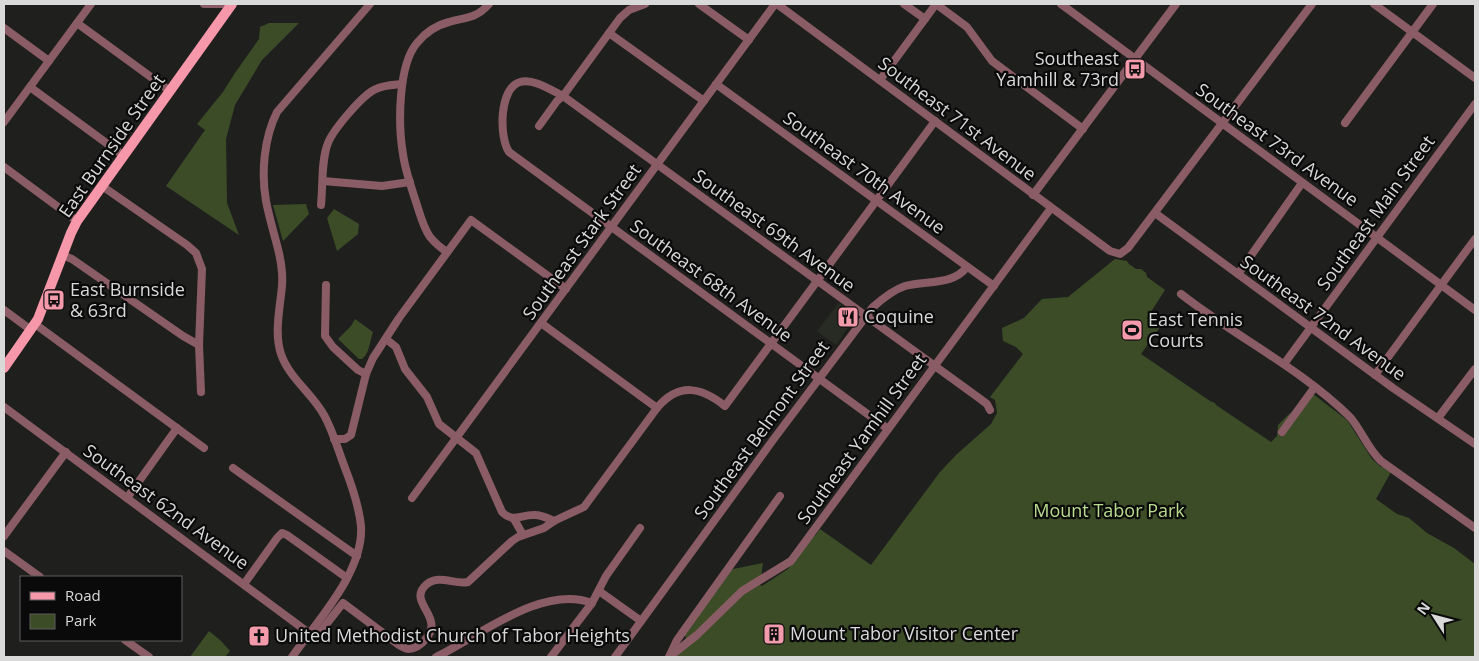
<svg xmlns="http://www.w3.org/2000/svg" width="1479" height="661" font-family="'Open Sans',sans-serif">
  <rect width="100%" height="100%" fill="#1f201e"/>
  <polygon fill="#282b24" points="839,303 856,316 836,345 817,331"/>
  <g fill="#3c4c27">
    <polygon points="269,23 299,23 262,60 235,105 226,139 227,203 239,235 166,186 205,130 197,124 223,92 235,73 259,39 260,27"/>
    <polygon points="306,204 309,214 283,241 273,205"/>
    <polygon points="334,209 359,224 358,234 337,251 327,218"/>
    <polygon points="1115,259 1127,261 1129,264 1136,269 1141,269 1146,273 1147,277 1165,290 1147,318 1160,327 1141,354 1210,401 1215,403 1216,405 1271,442 1277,436 1278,425 1289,414 1304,407 1313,394 1347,420 1372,459 1381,467 1383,466 1391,472 1376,499 1397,514 1409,518 1427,533 1454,548 1475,564 1475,657 673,657 687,642 682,626 733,569 763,563 760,585 762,586 788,569 813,535 815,536 820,529 871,565 940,472 956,455 991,424 997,413 995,400 990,397 1023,354 1016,347 1003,341 1002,328 1024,318 1042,299 1068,297"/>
    <path d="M355,319L373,332C370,341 369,354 362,359H359L338,339L351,326Z"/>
    <polygon points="209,631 221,641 230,651 225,657 190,657"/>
  </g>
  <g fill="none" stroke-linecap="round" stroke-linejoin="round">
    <g stroke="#8a5c65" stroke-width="8">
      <polyline points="204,4 222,4"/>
      <polyline points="699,4 749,40"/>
      <polyline points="777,4 1110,251 1120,254 1128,248 1312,4"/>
      <polyline points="904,4 925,19"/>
      <polyline points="936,4 967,27 992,61 1083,129"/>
      <polyline points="1061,4 1475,310"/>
      <polyline points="1374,4 1475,78"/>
      <polyline points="77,23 170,91"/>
      <polyline points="4,28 49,61"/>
      <polyline points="609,33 704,101"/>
      <polyline points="880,80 936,4"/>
      <polyline points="716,84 994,286"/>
      <polyline points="30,87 124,156"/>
      <polyline points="4,122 91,4"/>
      <polyline points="1345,123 1433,4"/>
      <polyline points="539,126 557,101 563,96 620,18 629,10 645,4"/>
      <polyline points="4,167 77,221"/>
      <polyline points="323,181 382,186 410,182"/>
      <polyline points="102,186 187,245 196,253 202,269 199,345 201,392"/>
      <polyline points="1033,195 1176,4"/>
      <path d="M321,205C323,186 321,160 328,143C333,130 363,94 376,89C384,85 393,85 402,84"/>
      <polyline points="1155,213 1393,388 1475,444"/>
      <path d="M447,252C441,248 435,243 430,237C423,227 420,214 416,202C411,186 405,170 403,154C398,125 398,65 417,43C425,33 437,25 449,22C466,17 476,19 489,4"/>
      <polyline points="62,255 72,259 183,336 199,345"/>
      <polyline points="1238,274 1302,183"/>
      <polyline points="326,285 325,336 333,347 358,370 366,374"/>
      <path d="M1181,294C1236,337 1300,368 1350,417C1362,431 1368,449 1381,461L1475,528"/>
      <polyline points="4,310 31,330"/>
      <polyline points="541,323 657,408"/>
      <polyline points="35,324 204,448"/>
      <path d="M386,339L396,347L405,369L427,397L439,424L476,453L502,512C513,523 520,515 533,515C541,514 547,518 554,521"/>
      <polyline points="1284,364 1475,104"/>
      <polyline points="1375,375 1475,239"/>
      <path d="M4,407L309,633L317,634L321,631L343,603L399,645C402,647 405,649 409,649C421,648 434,633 431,622C429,609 411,597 427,584C439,574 455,585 468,582L512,541L518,537L544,528L554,521L584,507L657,408C679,382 701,387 725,406L935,121"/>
      <polyline points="1438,418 1475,369"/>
      <path d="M888,429L509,152C499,137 499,88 520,82C533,78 551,90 563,96L979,398L987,404L990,410"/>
      <polyline points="1282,432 1314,388"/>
      <polyline points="334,439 345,439 351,435 366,374 373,358 399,318 471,220 566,289"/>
      <polyline points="233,468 357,556"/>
      <polyline points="127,498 177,428"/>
      <polyline points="412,498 775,4"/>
      <polyline points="514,519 523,535"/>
      <polyline points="4,536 66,452"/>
      <polyline points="4,551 40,577"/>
      <polyline points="244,584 277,538 282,533 287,535 347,578"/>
      <polyline points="599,591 641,621"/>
      <polyline points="125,640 149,657"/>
      <polyline points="670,655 677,640 780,496"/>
      <path d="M292,657C317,621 364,572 361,526C359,506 352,486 345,468C338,450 333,431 324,415C312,393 289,378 281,354C274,333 280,308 282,286C283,274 281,261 278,249C274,233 269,217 266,201C261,173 264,138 277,112L370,4"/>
      <path d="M436,657C478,637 542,584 592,603"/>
      <polyline points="551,657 592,603 606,576 640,528"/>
      <path d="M615,657L773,440L873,307C882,299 893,290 905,286C927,280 952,286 967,267"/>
      <polyline points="669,657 697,635 742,591 791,561 1051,208"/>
    </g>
    <polyline stroke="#f797aa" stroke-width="10" points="4,368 38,319 71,233 77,221 232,4"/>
  </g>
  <defs>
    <g id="bus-square" transform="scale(1.125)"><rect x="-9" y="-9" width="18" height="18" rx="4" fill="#f39aab" stroke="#090a09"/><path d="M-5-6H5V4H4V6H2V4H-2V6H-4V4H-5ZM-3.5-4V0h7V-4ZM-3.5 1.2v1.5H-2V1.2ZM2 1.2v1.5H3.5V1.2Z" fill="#111"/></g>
    <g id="restaurant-square" transform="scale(1.125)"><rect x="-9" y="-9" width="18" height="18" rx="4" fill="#f39aab" stroke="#090a09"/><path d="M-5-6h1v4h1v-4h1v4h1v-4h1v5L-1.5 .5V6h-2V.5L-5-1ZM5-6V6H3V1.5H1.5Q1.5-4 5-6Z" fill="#111"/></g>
    <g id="stadium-square" transform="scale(1.125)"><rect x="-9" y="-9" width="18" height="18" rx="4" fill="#f39aab" stroke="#090a09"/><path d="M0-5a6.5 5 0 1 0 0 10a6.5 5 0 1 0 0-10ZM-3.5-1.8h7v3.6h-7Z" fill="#111"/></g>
    <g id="building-square" transform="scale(1.125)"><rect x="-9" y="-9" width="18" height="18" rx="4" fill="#f39aab" stroke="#090a09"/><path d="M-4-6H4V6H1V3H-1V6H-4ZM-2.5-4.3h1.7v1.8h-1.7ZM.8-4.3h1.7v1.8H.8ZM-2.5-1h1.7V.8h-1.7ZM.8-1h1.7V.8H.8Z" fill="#111"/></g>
    <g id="church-square" transform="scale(1.125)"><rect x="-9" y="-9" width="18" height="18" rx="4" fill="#f39aab" stroke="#090a09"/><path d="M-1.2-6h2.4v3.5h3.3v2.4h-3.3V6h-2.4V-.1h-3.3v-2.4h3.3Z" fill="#111"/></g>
  </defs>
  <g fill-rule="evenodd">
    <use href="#bus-square" x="1135" y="69"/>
    <use href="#bus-square" x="54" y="300"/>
    <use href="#restaurant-square" x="848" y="317"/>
    <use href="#stadium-square" x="1132" y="330"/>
    <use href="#building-square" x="774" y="634"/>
    <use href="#church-square" x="259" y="636"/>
  </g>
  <g text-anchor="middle" stroke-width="4.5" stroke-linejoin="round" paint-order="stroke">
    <g font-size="18" fill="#d8d9d8" stroke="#090a09" text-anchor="start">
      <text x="1119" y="65" text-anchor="end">Southeast<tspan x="1119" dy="21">Yamhill &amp; 73rd</tspan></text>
      <text x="70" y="296">East Burnside<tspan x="70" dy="21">&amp; 63rd</tspan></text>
      <text x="864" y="323">Coquine</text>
      <text x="1148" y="326">East Tennis<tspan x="1148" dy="21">Courts</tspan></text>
      <text x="790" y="640">Mount Tabor Visitor Center</text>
      <text x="275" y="642">United Methodist Church of Tabor Heights</text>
    </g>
    <g font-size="18" fill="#d8d9d8" stroke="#090a09">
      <text transform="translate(957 119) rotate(37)" y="6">Southeast 71st Avenue</text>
      <text transform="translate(1277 145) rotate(36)" y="6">Southeast 73rd Avenue</text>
      <text transform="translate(112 146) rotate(-55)" y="6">East Burnside Street</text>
      <text transform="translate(864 173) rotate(36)" y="6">Southeast 70th Avenue</text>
      <text transform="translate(1376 213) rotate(-54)" y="6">Southeast Main Street</text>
      <text transform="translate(774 231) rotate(36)" y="6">Southeast 69th Avenue</text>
      <text transform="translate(582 242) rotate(-54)" y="6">Southeast Stark Street</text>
      <text transform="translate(711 281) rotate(36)" y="6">Southeast 68th Avenue</text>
      <text transform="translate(1323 318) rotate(36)" y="6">Southeast 72nd Avenue</text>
      <text transform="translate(762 430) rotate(-54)" y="6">Southeast Belmont Street</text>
      <text transform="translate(862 439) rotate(-54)" y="6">Southeast Yamhill Street</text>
      <text transform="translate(166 507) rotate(36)" y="6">Southeast 62nd Avenue</text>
    </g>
    <g font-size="18" fill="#b9db8e" stroke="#090a09">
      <text x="1109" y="517">Mount Tabor Park</text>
    </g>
  </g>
  <rect width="1479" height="661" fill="none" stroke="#d8d9d8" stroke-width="10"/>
  <rect x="20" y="576" width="162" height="65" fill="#090a09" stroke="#5c5d5c"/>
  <rect x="30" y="592" width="25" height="8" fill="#f797aa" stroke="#5c5d5c"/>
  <text x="65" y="601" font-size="15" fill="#d8d9d8">Road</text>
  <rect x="30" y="614" width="25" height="15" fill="#3c4c27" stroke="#5c5d5c"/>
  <text x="65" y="626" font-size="15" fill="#d8d9d8">Park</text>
  <g transform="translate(1434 616) rotate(306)" stroke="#090a09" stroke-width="4" paint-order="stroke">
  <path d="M0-4L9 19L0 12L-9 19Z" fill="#d8d9d8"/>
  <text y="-8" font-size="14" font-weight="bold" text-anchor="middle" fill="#d8d9d8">N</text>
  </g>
</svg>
